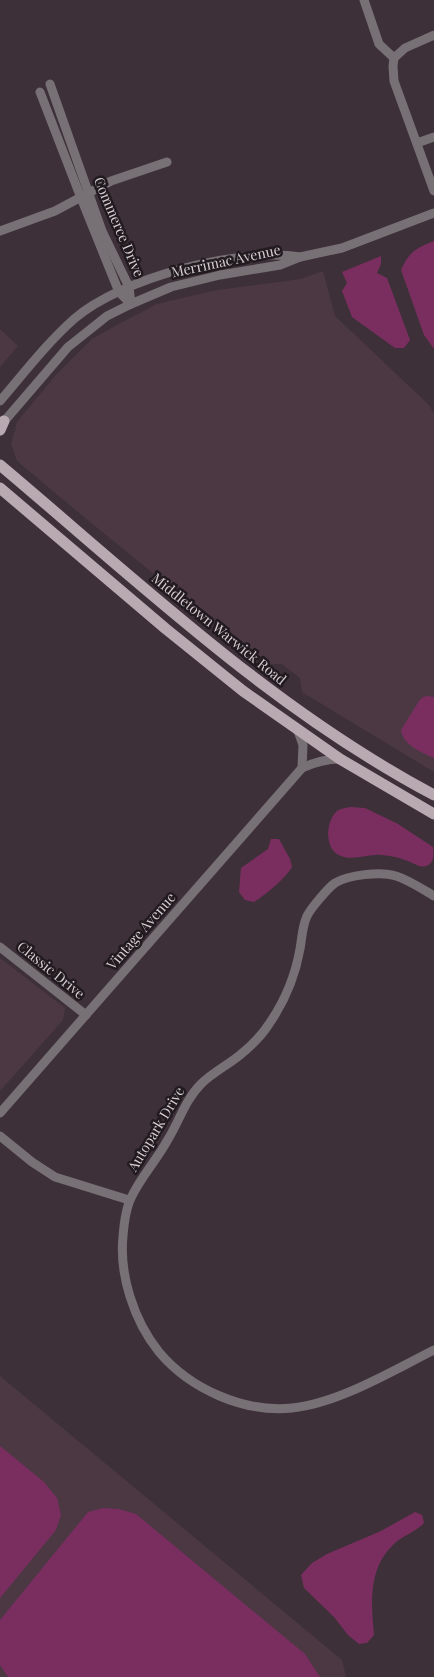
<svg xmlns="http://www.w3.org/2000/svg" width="434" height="1677" font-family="'Playfair Display',serif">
  <rect width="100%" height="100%" fill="#3e3038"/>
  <g fill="#4b3843">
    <polygon points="323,271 335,316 429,405 434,414 434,772 302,692 300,678 282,664 265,664 90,522 17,461 11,444 17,422 55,376 92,339 115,326 157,304 217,290 301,279"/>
    <polygon points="0,329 18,346 0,367"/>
    <polygon points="0,958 65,1008 63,1020 0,1091"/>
    <polygon points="0,1376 342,1660 346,1677 0,1677"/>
  </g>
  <g fill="#7a2e60">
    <path d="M434,241V349L424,335L401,270C409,252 416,248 434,241Z"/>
    <polygon points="381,256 381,264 377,273 387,278 410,340 404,348 395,348 352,317 342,291 347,283 342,272"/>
    <path d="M427,696L434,697V758C422,753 402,744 401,730L419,701L423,697Z"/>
    <path d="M350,807L365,808L398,824L433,847C434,854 434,864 426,866C419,868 412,862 405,860C398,857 390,856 382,855C368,853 351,863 337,854C325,846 326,822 336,812C339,809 345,808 350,807Z"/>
    <path d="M271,839H279L290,859L292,867C285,879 265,895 254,902L245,900L239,892L241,868L268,849Z"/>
    <polygon points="0,1446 44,1482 57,1498 61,1515 56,1530 0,1598"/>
    <polygon points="103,1508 119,1509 136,1514 305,1654 320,1677 8,1677 0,1665 0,1620 88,1512"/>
    <path d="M415,1512L422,1515L424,1523C416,1532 404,1535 395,1543C368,1567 371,1603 374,1635L367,1643L359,1644L348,1635L334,1617L304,1588L301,1575L312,1563L327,1554L381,1531Z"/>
  </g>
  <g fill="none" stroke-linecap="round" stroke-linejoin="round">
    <g stroke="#777074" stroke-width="9">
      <polyline points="364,0 379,44 394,58"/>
      <polyline points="394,58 393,66 394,81 434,191"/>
      <polyline points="394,58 405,48 434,35"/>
      <polyline points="50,84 102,231 129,287 131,304"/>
      <polyline points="40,92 81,198 119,292 131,304"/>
      <polyline points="417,143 434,137"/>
      <polyline points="0,231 55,211 111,181 167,162"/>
      <path d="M0,401C24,373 46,344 74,319C121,278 239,247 300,257"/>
      <polyline points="1,425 68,347 107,316 131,304 171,287 220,275 280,265 300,257 342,248 434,213"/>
      <polyline points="298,731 303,745 302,768"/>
      <path d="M434,896C422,889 409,880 396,876C381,871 348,875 335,883C328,888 311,908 307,916C302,927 302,938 300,949C295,977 285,1001 269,1024C262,1035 251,1046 240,1055C228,1065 213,1072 201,1084C185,1100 179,1122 167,1141C156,1161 140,1178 131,1198C126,1208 124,1224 123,1236C119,1275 134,1321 159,1352C190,1389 244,1413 292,1408C339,1403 392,1371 434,1350"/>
      <polyline points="0,947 86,1015"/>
      <path d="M0,1113L302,768C315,762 326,759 340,759"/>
      <polyline points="0,1136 32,1162 55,1177 129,1200"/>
    </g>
    <g stroke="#b9aab2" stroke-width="11">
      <polyline points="0,430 4,421"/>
      <path d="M0,465C139,582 272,709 434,795"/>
      <polyline points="0,488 166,629 243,691 340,759 434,814"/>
    </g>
  </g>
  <g text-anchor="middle" stroke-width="5" stroke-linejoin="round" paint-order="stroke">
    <g font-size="14" fill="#d7ced3" stroke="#211a1e">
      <text transform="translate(119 227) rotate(67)" y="5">Commerce Drive</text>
      <text transform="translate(226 261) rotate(-12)" y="5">Merrimac Avenue</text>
      <text transform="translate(219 629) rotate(39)" y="5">Middletown Warwick Road</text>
      <text transform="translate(141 931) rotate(-49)" y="5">Vintage Avenue</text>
      <text transform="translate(51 970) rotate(39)" y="5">Classic Drive</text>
      <text transform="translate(156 1129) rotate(-59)" y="5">Autopark Drive</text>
    </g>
  </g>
</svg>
